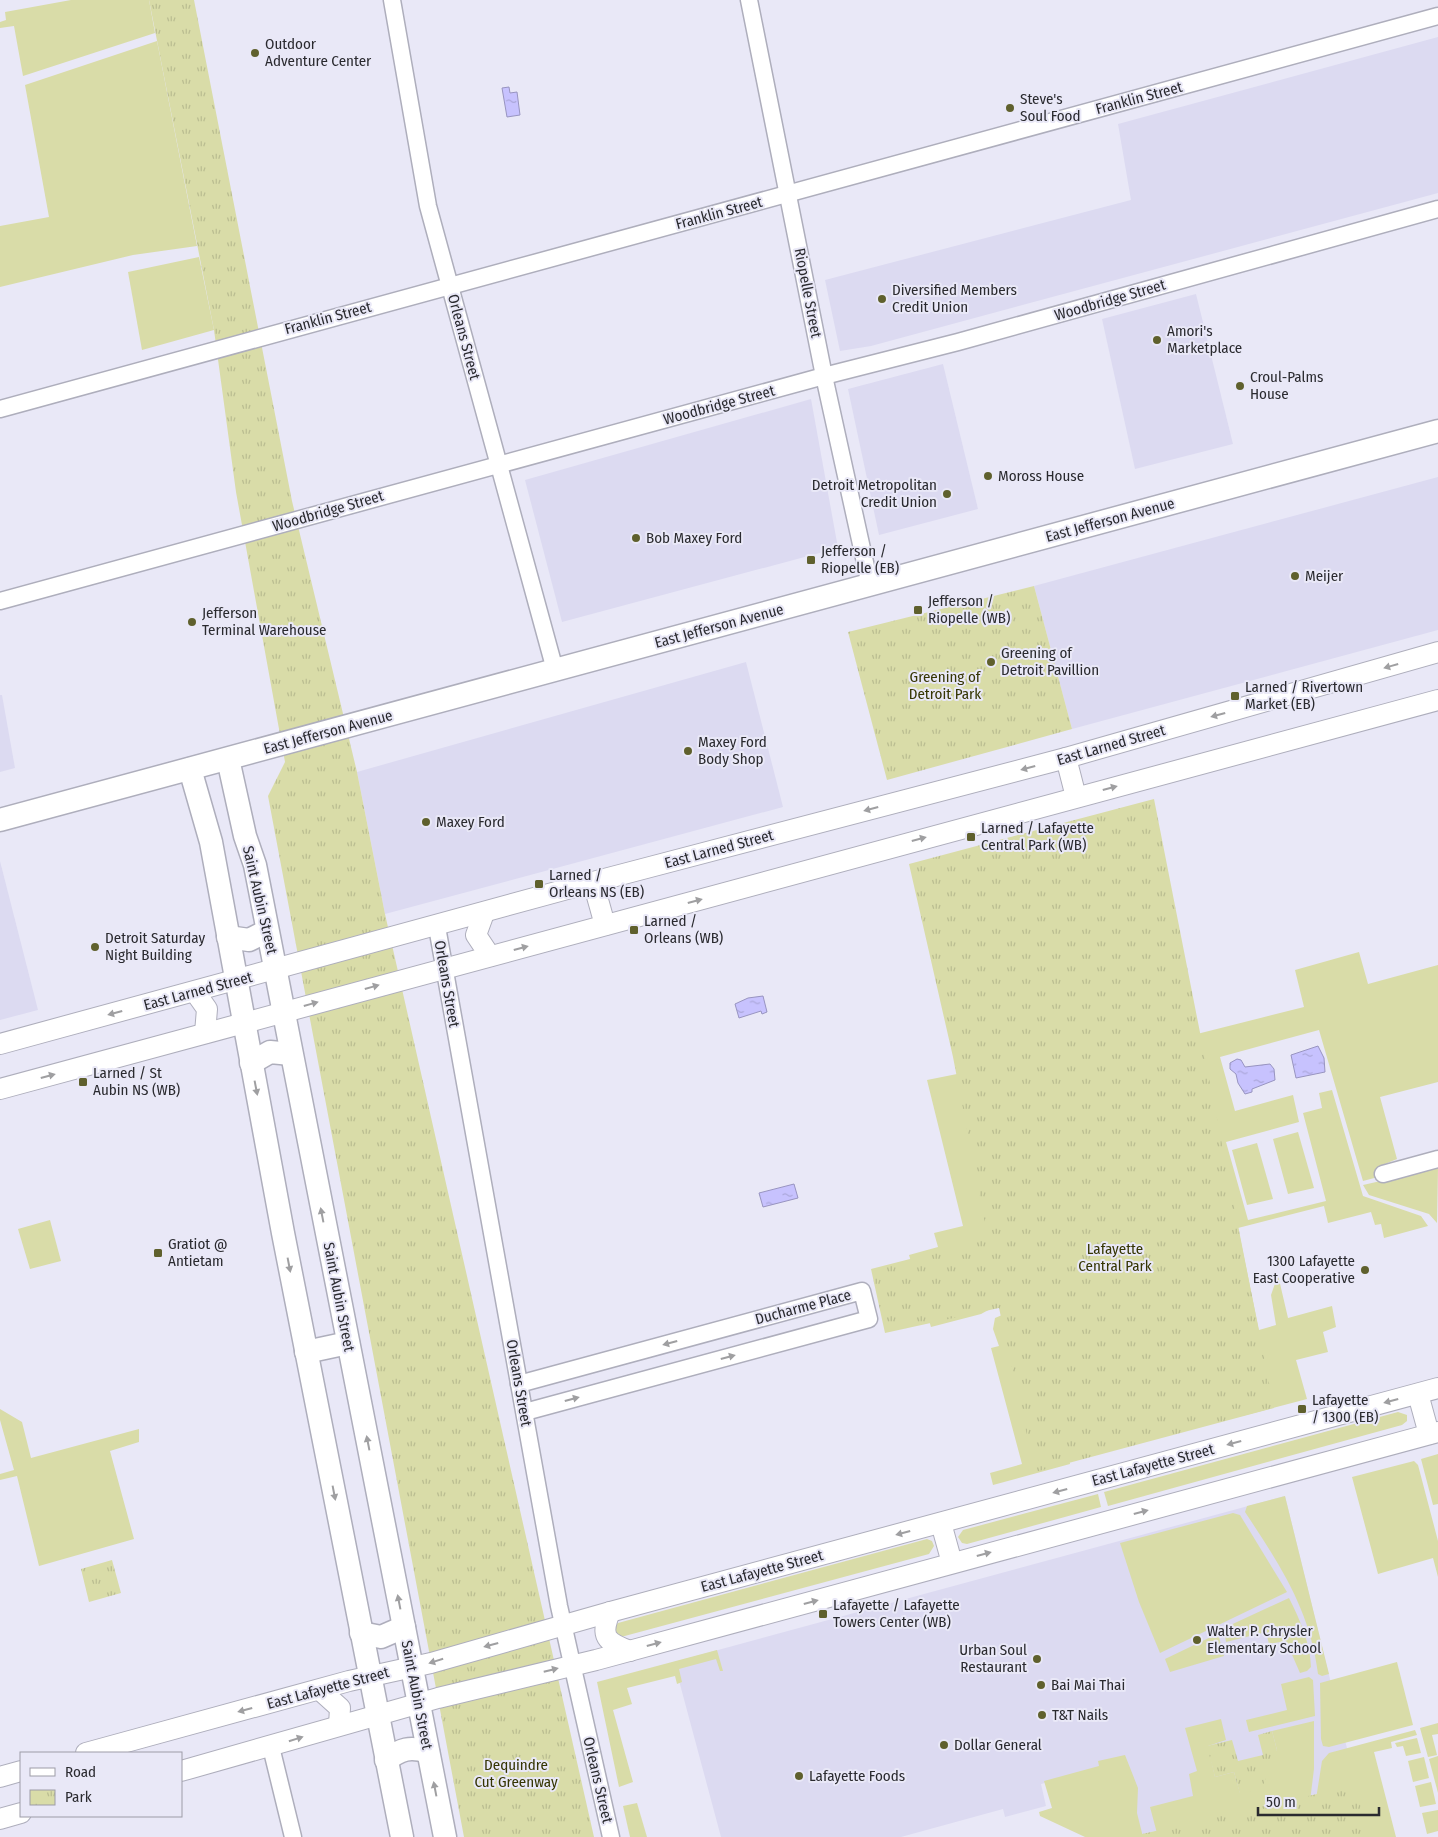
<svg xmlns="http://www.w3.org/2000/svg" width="1438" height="1837" font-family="'Fira Sans Condensed',sans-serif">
  <defs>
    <pattern id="park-tufts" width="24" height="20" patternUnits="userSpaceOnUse" patternTransform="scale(1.25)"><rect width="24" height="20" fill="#d9dca8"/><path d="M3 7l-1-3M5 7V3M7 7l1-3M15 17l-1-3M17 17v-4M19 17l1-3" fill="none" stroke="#babd91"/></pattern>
    <pattern id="water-ripples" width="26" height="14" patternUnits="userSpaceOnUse" patternTransform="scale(1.25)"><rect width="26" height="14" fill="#c7c2fe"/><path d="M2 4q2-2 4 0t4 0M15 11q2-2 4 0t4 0" fill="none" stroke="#aba7da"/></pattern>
  </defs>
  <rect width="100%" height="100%" fill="#e9e8f7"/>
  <g fill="#dcdaf1">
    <polygon points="1438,37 1438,193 871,346 840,351 825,280 1131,200 1118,124"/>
    <polygon points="1196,294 1233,444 1135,469 1102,319"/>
    <polygon points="943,364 978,509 879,535 848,389"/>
    <polygon points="811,399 838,548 562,622 525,480"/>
    <polygon points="1438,477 1438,630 1072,729 1034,586"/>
    <polygon points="746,662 783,807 385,914 357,772"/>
    <polygon points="0,695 2,695 15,768 0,772"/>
    <polygon points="0,861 38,1010 0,1020"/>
    <polygon points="1285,1496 1356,1785 1129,1837 1099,1769 1041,1784 1046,1806 1005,1817 1003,1809 901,1837 721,1837 674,1662"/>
  </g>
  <g fill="#d9dca8">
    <polygon points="71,0 149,0 155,33 23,76 14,26 0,28 0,22 6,20 5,12"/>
    <polygon points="157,41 197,246 133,255 0,287 0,226 49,217 25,85"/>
    <polygon points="199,257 214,330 142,350 128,272"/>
    <polygon points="1359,952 1368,984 1438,965 1438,1082 1380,1097 1397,1159 1380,1166 1378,1177 1363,1181 1319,1030 1220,1057 1235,1111 1293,1095 1299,1122 1226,1142 1248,1220 1326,1201 1303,1113 1322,1108 1319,1093 1332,1090 1363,1196 1421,1216 1428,1226 1384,1238 1381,1224 1375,1225 1371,1212 1328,1223 1324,1206 1238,1228 1259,1330 1276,1325 1271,1295 1278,1275 1288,1318 1332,1306 1336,1327 1323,1332 1328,1352 1296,1360 1307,1399 1242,1416 1197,1034 1304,1007 1295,970"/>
    <polygon points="986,1046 994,1307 981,1314 931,1327 909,1255 938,1247 934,1233 963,1226 927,1080 967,1072"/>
    <polygon points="1298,1132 1314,1188 1288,1194 1273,1139"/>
    <polygon points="1257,1143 1273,1199 1247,1205 1232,1150"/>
    <polygon points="1438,1168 1437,1223 1429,1214 1369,1195 1363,1185"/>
    <polygon points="50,1220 61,1261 30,1269 18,1229"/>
    <polygon points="1007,1313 1069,1456 1070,1464 993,1485 990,1473 1022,1464 991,1348 999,1346 993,1329 995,1318"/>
    <polygon points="0,1409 22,1422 31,1458 139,1429 139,1442 110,1451 134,1539 39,1566 17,1476 0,1480 0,1474 14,1470 0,1420"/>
    <polygon points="1398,1412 1407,1415 1407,1421 1402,1425 1108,1506 1104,1492"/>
    <polygon points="1438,1454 1438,1504 1433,1505 1421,1459"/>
    <polygon points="1414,1461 1418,1465 1438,1541 1438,1577 1433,1558 1378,1574 1352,1477"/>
    <polygon points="1098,1494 1101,1507 967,1544 962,1543 958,1537 963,1530"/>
    <path d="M1285,1496L1329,1674L1322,1676L1318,1674C1310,1610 1280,1565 1245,1512L1247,1506Z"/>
    <polygon points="1233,1513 1240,1515 1287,1592 1160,1653 1139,1602 1120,1543"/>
    <polygon points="927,1539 932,1541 934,1546 929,1554 621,1637 616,1635 614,1627 618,1623"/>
    <path d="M1289,1598C1300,1620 1310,1642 1311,1667L1307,1671L1300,1673L1286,1641L1269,1644L1266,1632L1226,1642L1224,1628Z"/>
    <polygon points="1215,1635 1219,1637 1224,1656 1170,1672 1165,1659"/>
    <polygon points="717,1650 723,1671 720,1671 716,1659 679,1669 682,1682 677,1684 675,1676 627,1688 632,1704 613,1710 633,1782 619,1787 597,1682"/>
    <polygon points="1397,1662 1413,1725 1329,1747 1323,1746 1321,1739 1320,1683"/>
    <polygon points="1309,1677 1313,1680 1315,1716 1249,1732 1246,1720 1287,1710 1281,1684"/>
    <polygon points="1221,1719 1226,1740 1208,1746 1215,1777 1234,1772 1240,1793 1277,1750 1272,1731 1314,1721 1314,1769 1310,1801 1158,1837 1150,1807 1193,1796 1189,1774 1197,1771 1185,1728"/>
    <polygon points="1438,1723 1438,1734 1432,1735 1437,1755 1428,1757 1420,1728"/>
    <polygon points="1415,1730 1417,1735 1391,1742 1392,1748 1374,1752 1396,1837 1310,1837 1322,1761 1329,1753"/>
    <polygon points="1417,1738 1421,1753 1406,1756 1403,1746 1397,1747 1395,1743"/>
    <polygon points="1125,1755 1138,1788 1137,1813 1143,1837 1085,1837 1040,1816 1039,1812 1052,1808 1044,1781 1099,1766 1098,1761"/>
    <polygon points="1438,1756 1438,1793 1429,1759"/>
    <polygon points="1424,1757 1429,1778 1413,1782 1408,1761"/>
    <polygon points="1431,1782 1436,1804 1420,1807 1415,1786"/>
    <polygon points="637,1803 647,1837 630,1837 623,1806"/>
    <polygon points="1438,1810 1438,1831 1427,1834 1422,1813"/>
  </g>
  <g fill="url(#park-tufts)">
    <polygon points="149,0 194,0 292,501 357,772 385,914 594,1837 464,1837 268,796 285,762 236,492 214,330"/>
    <polygon points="1034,586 1072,729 887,780 848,632"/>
    <polygon points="1154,799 1274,1408 1035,1472 999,1308 885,1333 871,1269 988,1239 953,1057 909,864"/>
    <polygon points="112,1560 121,1593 89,1602 81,1569"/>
    <polygon points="1272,1731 1277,1750 1262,1788 1240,1794 1234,1772 1215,1777 1207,1746 1232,1740 1238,1761 1263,1755 1258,1735"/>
    <polygon points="1356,1785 1367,1837 1129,1837"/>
  </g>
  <g fill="url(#water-ripples)" stroke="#9894c0">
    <polygon points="509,87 510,93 517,92 520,115 507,117 502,88"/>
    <polygon points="763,996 767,1012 762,1014 761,1011 739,1018 735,1004 748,998"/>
    <polygon points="1318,1046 1324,1058 1325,1072 1296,1078 1291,1055"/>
    <polygon points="1237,1059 1241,1060 1245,1067 1270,1064 1274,1069 1275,1080 1252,1089 1252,1092 1245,1094 1238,1083 1236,1074 1230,1069 1230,1063"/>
    <polygon points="794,1184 798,1198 763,1207 759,1193"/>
  </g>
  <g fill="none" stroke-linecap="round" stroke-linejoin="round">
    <g stroke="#aeaebc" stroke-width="19">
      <g id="minor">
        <polyline points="392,0 428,206 555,670"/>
        <polyline points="749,0 824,376 870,585"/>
        <polyline points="0,409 1438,16"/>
        <polyline points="0,601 824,376 958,342 1438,209"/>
        <polyline points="437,927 559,1606 611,1837"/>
        <polyline points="1383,1174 1438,1159"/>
        <polyline points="519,1384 862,1291 869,1319 525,1412"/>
        <polyline points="271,1747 293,1837"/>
      </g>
    </g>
    <g stroke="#aeaebc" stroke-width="22">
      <g id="tertiary">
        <polyline points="1066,758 1076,797"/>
        <polyline points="593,882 605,925"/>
        <polyline points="484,913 476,935 490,956"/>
        <polyline points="195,992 207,1009 205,1033"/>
        <polyline points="0,1044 593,882 1066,758 1438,652"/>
        <polyline points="0,1089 1438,700"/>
        <polyline points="1418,1394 1429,1434"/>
        <polyline points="941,1523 952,1563"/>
        <path d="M610,1612C600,1637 606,1642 630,1651"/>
        <polyline points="320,1690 340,1708 339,1725"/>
        <polyline points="86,1753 349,1681 431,1663 610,1612 1438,1388"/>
        <polyline points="181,1771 438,1698 596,1660 1438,1432"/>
        <polyline points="0,1777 21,1771"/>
        <polyline points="0,1819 21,1813"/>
      </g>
    </g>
    <g stroke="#aeaebc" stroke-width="25">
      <g id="secondary">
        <polyline points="228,759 245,836 255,865 445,1837"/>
        <polyline points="190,769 211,842 283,1233 402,1837"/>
        <polyline points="0,820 1438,431"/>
        <polyline points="228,937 249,940 267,931"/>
        <polyline points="251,1063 270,1052 291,1054"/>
        <polyline points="306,1352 348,1343"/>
        <polyline points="361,1633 381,1637 404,1627"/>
        <path d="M386,1760C401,1749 410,1746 428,1752"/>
      </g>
    </g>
    <use href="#minor" stroke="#fff" stroke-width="16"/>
    <use href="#tertiary" stroke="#fff" stroke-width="20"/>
    <use href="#secondary" stroke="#fff" stroke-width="22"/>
  </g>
  <defs><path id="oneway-solid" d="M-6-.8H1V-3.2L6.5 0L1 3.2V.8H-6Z" transform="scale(1.25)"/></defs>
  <g fill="#9f9fa1">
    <use href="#oneway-solid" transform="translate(1391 666) rotate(164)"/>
    <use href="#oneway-solid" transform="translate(1218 715) rotate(165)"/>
    <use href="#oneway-solid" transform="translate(1028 768) rotate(165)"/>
    <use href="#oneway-solid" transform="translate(1110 788) rotate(-15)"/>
    <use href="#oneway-solid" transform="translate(871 809) rotate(165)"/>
    <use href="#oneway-solid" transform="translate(919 839) rotate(-15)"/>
    <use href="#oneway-solid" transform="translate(695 901) rotate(-15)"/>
    <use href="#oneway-solid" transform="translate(521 948) rotate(-15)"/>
    <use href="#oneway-solid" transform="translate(372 987) rotate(-16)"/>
    <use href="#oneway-solid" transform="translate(311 1004) rotate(-16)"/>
    <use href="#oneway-solid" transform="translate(115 1013) rotate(165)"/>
    <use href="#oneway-solid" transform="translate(48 1076) rotate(-15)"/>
    <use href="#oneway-solid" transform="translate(256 1088) rotate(79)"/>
    <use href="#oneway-solid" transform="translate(322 1215) rotate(-101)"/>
    <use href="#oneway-solid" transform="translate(289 1265) rotate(79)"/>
    <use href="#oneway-solid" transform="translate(670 1343) rotate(165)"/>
    <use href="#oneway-solid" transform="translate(728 1357) rotate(-15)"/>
    <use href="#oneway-solid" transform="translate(572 1399) rotate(-15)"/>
    <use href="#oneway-solid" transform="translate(1391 1401) rotate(165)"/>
    <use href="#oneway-solid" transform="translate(368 1443) rotate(-101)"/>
    <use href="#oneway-solid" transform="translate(1234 1443) rotate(165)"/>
    <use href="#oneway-solid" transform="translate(1060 1491) rotate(165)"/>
    <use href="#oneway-solid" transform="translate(334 1493) rotate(79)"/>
    <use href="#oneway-solid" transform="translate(1141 1512) rotate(-15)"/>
    <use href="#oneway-solid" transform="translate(903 1533) rotate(165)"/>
    <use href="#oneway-solid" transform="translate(984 1554) rotate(-15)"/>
    <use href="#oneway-solid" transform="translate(399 1602) rotate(-101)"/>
    <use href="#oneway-solid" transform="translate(811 1602) rotate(-15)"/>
    <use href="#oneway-solid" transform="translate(654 1644) rotate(-15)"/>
    <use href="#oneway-solid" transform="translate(491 1645) rotate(165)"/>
    <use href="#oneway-solid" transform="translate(436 1661) rotate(163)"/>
    <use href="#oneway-solid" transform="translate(551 1670) rotate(-14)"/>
    <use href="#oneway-solid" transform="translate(245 1710) rotate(165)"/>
    <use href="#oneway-solid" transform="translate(296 1739) rotate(-18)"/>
    <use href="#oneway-solid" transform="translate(435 1789) rotate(-101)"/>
  </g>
  <g fill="#5f602d" stroke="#e9e8f7" stroke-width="2">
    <circle cx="255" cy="53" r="5"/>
    <circle cx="1010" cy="108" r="5"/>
    <circle cx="882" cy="299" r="5"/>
    <circle cx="1157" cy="340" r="5"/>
    <circle cx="1240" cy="386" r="5"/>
    <circle cx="988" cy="476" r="5"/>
    <circle cx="947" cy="494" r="5"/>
    <circle cx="636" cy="538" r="5"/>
    <rect x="806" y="555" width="10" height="10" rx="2.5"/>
    <circle cx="1295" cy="576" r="5"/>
    <rect x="913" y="605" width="10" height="10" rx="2.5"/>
    <circle cx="192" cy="622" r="5"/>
    <circle cx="991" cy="662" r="5"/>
    <rect x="1230" y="691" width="10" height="10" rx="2.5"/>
    <circle cx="688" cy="751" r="5"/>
    <circle cx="426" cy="822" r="5"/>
    <rect x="966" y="832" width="10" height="10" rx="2.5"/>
    <rect x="534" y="879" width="10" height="10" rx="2.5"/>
    <rect x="629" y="925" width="10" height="10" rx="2.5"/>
    <circle cx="95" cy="947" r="5"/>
    <rect x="78" y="1077" width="10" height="10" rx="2.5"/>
    <rect x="153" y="1248" width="10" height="10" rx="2.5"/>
    <circle cx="1365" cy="1270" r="5"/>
    <rect x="1297" y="1404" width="10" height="10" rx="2.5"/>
    <rect x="818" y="1609" width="10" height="10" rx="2.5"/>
    <circle cx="1197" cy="1640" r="5"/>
    <circle cx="1037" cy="1659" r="5"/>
    <circle cx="1041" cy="1685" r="5"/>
    <circle cx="1042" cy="1715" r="5"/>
    <circle cx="944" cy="1745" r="5"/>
    <circle cx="799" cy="1776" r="5"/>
  </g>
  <g text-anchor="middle" stroke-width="4" stroke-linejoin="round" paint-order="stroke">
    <g font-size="15" fill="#2a2a2f" stroke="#e9e8f7" text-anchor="start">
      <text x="265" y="49">Outdoor<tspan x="265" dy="17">Adventure Center</tspan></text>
      <text x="1020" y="104">Steve's<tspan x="1020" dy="17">Soul Food</tspan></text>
      <text x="892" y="295">Diversified Members<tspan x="892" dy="17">Credit Union</tspan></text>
      <text x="1167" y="336">Amori's<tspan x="1167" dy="17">Marketplace</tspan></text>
      <text x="1250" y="382">Croul-Palms<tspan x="1250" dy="17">House</tspan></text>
      <text x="998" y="481">Moross House</text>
      <text x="937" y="490" text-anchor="end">Detroit Metropolitan<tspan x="937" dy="17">Credit Union</tspan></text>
      <text x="646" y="543">Bob Maxey Ford</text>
      <text x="821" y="556">Jefferson /<tspan x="821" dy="17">Riopelle (EB)</tspan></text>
      <text x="1305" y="581">Meijer</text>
      <text x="928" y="606">Jefferson /<tspan x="928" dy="17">Riopelle (WB)</tspan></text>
      <text x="202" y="618">Jefferson<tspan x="202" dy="17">Terminal Warehouse</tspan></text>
      <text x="1001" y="658">Greening of<tspan x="1001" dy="17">Detroit Pavillion</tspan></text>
      <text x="1245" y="692">Larned / Rivertown<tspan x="1245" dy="17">Market (EB)</tspan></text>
      <text x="698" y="747">Maxey Ford<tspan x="698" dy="17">Body Shop</tspan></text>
      <text x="436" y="827">Maxey Ford</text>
      <text x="981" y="833">Larned / Lafayette<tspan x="981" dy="17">Central Park (WB)</tspan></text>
      <text x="549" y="880">Larned /<tspan x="549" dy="17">Orleans NS (EB)</tspan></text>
      <text x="644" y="926">Larned /<tspan x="644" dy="17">Orleans (WB)</tspan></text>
      <text x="105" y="943">Detroit Saturday<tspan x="105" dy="17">Night Building</tspan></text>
      <text x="93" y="1078">Larned / St<tspan x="93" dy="17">Aubin NS (WB)</tspan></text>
      <text x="168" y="1249">Gratiot @<tspan x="168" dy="17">Antietam</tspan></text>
      <text x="1355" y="1266" text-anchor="end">1300 Lafayette<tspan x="1355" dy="17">East Cooperative</tspan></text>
      <text x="1312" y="1405">Lafayette<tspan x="1312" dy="17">/ 1300 (EB)</tspan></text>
      <text x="833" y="1610">Lafayette / Lafayette<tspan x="833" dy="17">Towers Center (WB)</tspan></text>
      <text x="1207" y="1636">Walter P. Chrysler<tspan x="1207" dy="17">Elementary School</tspan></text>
      <text x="1027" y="1655" text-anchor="end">Urban Soul<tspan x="1027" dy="17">Restaurant</tspan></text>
      <text x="1051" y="1690">Bai Mai Thai</text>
      <text x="1052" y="1720">T&amp;T Nails</text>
      <text x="954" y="1750">Dollar General</text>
      <text x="809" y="1781">Lafayette Foods</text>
    </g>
    <g font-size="15" fill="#2a2a2f" stroke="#e9e8f7">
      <text transform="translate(1139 98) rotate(-15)" y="5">Franklin Street</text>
      <text transform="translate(719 213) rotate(-15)" y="5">Franklin Street</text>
      <text transform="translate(808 293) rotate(79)" y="5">Riopelle Street</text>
      <text transform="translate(1110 300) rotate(-16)" y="5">Woodbridge Street</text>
      <text transform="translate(328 318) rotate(-15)" y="5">Franklin Street</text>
      <text transform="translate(464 337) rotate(75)" y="5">Orleans Street</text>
      <text transform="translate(719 405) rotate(-15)" y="5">Woodbridge Street</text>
      <text transform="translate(328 511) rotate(-16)" y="5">Woodbridge Street</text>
      <text transform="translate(1110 520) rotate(-15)" y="5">East Jefferson Avenue</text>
      <text transform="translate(719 626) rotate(-15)" y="5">East Jefferson Avenue</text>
      <text transform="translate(328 732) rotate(-15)" y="5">East Jefferson Avenue</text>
      <text transform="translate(1111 745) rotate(-16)" y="5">East Larned Street</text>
      <text transform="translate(719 849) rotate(-15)" y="5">East Larned Street</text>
      <text transform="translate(260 900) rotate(77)" y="5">Saint Aubin Street</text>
      <text transform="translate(447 984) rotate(80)" y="5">Orleans Street</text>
      <text transform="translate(198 991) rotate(-15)" y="5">East Larned Street</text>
      <text transform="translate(339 1297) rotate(79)" y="5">Saint Aubin Street</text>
      <text transform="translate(803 1307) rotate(-15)" y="5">Ducharme Place</text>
      <text transform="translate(519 1383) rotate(80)" y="5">Orleans Street</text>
      <text transform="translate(1153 1465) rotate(-15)" y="5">East Lafayette Street</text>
      <text transform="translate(762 1571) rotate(-15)" y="5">East Lafayette Street</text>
      <text transform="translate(328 1688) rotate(-15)" y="5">East Lafayette Street</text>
      <text transform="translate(417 1695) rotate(79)" y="5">Saint Aubin Street</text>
      <text transform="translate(598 1780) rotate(77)" y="5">Orleans Street</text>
    </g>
    <g font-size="15" fill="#353502" stroke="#e9e8f7">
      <text x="945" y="682">Greening of<tspan x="945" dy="17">Detroit Park</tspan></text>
      <text x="1115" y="1254">Lafayette<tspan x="1115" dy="17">Central Park</tspan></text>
      <text x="516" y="1770">Dequindre<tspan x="516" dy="17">Cut Greenway</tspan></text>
    </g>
  </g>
  <rect x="20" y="1752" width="162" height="65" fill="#e9e8f7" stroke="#9d9ca7"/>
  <rect x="30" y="1768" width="25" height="8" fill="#ffffff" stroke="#9d9ca7"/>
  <text x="65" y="1777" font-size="15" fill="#2a2a2f">Road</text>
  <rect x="30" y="1790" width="25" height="15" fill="url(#park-tufts)" stroke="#9d9ca7"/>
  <text x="65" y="1802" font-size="15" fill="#2a2a2f">Park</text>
  <path d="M1258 1807v8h121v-8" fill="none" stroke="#2a2a2f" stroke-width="2.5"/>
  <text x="1266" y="1807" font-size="15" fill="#2a2a2f" stroke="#e9e8f7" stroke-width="4" paint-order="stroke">50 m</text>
</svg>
